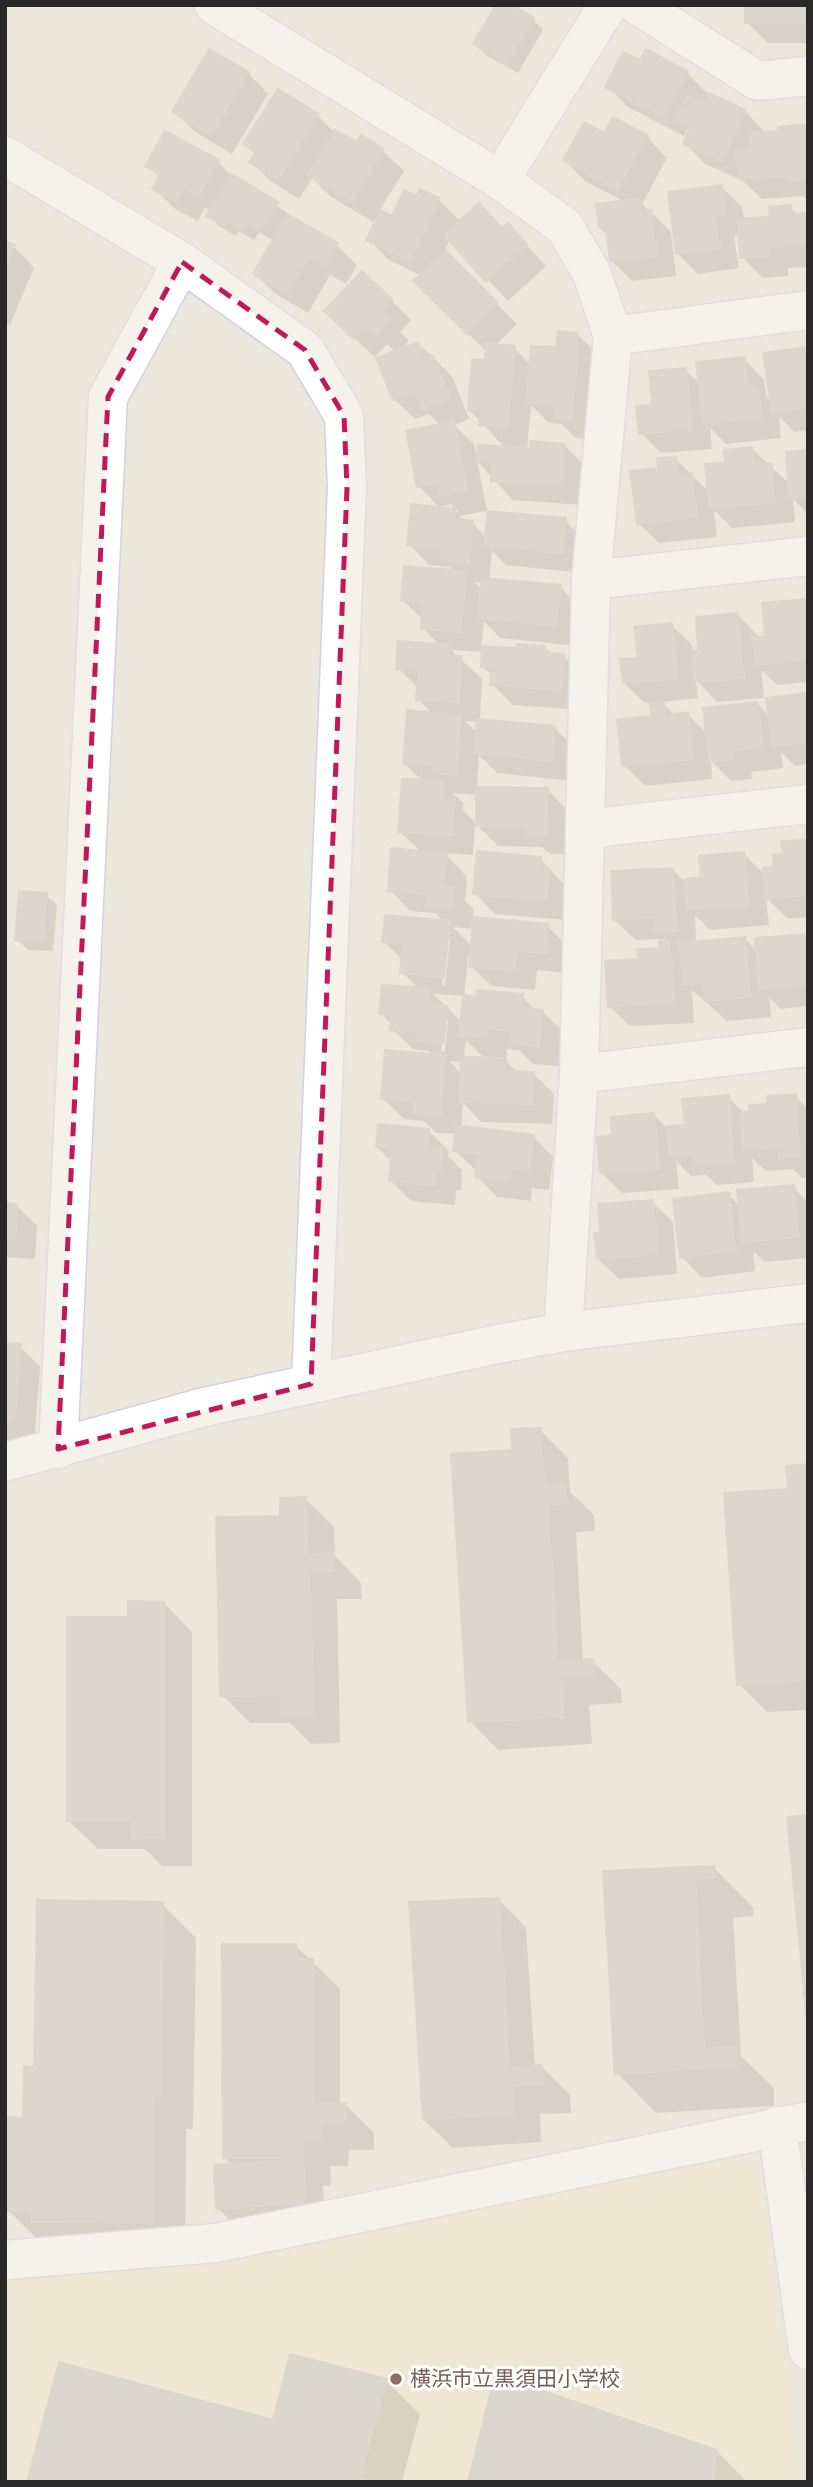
<svg xmlns="http://www.w3.org/2000/svg" width="813" height="2487" font-family="Rubik,'Noto Sans JP',sans-serif">
  <rect width="100%" height="100%" fill="#ece7db"/>
  <polygon fill="#eee7ca" points="733,2158 762,2168 799,2482 5,2482 5,2277 238,2252"/>
  <g fill="#0003" fill-rule="evenodd">
    <polygon points="747,5 808,5 808,43 768,43 747,22"/>
    <polygon points="533,19 543,30 518,73 486,55 476,44"/>
    <polygon points="641,62 687,73 708,94 745,111 765,132 764,134 808,127 808,201 803,196 762,199 743,181 705,164 685,143 693,126 690,125 684,136 628,107 607,86"/>
    <polygon points="248,73 268,94 232,154 195,132 174,112"/>
    <polygon points="318,116 335,133 358,144 362,138 383,151 404,171 379,211 393,219 418,198 439,200 461,222 503,230 508,225 546,266 508,301 450,240 444,252 517,324 495,346 514,348 531,365 577,334 598,355 593,439 576,438 562,424 549,423 531,405 527,450 564,445 585,466 582,505 513,500 477,461 505,448 469,409 486,362 487,352 416,282 422,276 389,260 368,239 380,215 378,214 373,222 330,196 312,178 299,199 272,182 251,162 256,155 245,144"/>
    <polygon points="647,137 667,158 642,204 671,232 676,276 632,281 612,261 609,236 600,228 625,202 585,181 565,160"/>
    <polygon points="218,162 233,177 336,245 357,265 346,284 330,275 308,313 276,294 255,274 274,241 259,232 254,240 239,231 236,236 219,226 209,216 212,211 205,207 198,221 175,209 154,188 160,177 148,165"/>
    <polygon points="721,187 742,207 744,221 772,218 790,207 798,215 805,215 808,218 808,267 788,268 788,276 763,278 742,257 740,235 734,236 739,268 698,274 677,253"/>
    <polygon points="5,244 14,247 34,268 10,325 5,324"/>
    <path d="M391,300L411,320L400,332L409,341L399,351L418,344L433,357L453,378L469,419L454,425L474,444L487,511L459,516L465,522L472,523L486,537L565,520L585,541L582,573L506,565L492,551L489,580L560,587L580,608L577,646L500,638L484,621L481,648L518,650L545,647L552,655L563,656L583,677L581,710L513,705L492,684L493,676L482,666L483,652L451,650L482,679L480,721L555,728L575,749L572,781L497,773L479,755L477,788L548,790L568,811L567,854H550L542,847L498,846L475,823L473,855L444,853L467,877L465,901L473,909V919L547,926L568,946L566,973L537,970L535,990L492,986L471,966L472,955H468L464,997L522,996L536,1011H542L563,1032L559,1066L533,1064L519,1050L507,1049L506,1057H502L518,1073H533L554,1094L552,1124L481,1122L463,1103L461,1127L533,1136L553,1157L549,1190L532,1188L531,1201L497,1197L477,1176V1171L454,1150L456,1134L436,1133L424,1121L404,1119L383,1098L433,1056L429,1051L413,1049L392,1029V1025L381,1013L419,989L402,972L403,960L384,942L444,923L435,913L410,911L390,890L422,853L400,832L423,781L404,763L433,714L418,699V688L398,668L440,646L423,628V620L402,599L454,572L450,567L429,565L409,544L413,506L459,512L451,504L439,507L419,486L441,426L429,414L415,419L394,399L396,352L387,344L375,357L347,332ZM474,582L483,583L482,590ZM465,721L479,722L478,734ZM453,793L478,795L477,824L463,810V803ZM453,927L474,929L473,947ZM446,939H450L445,986L442,985ZM433,994L464,996L462,1023L447,1007ZM445,1017L448,1020L445,1052L441,1051ZM466,1040L482,1056L495,1057V1060L464,1059ZM449,1061L462,1062V1074Z"/>
    <polygon points="808,349 808,430 794,432 779,416 781,438 726,444 710,428 712,449 661,453 641,433 654,407 685,370 701,385 744,359 764,380 766,396 772,402"/>
    <polygon points="752,449 790,484 808,452 808,514 793,499 795,522 732,528 714,510 717,537 659,543 638,523 660,469 675,458 710,493 727,463"/>
    <polygon points="804,601 808,605 808,682 777,685 761,670 764,698 717,702 696,680 698,698 661,702 675,715 687,714 708,734 757,703 770,717 808,695 808,764 795,766 781,752 783,768 751,772 752,779 731,781 711,761 712,779 645,786 624,765 653,718 651,703 645,703 624,683 640,660 671,625 692,645 693,653 700,653 738,615 758,636 759,639 767,638"/>
    <polygon points="808,841 808,917 788,919 766,897 769,925 710,930 695,915 696,943 745,939 758,952 808,936 808,1006 781,1009 769,997 771,1017 727,1021 692,990 694,1023 630,1026 609,1006 640,960 662,950 669,943 665,939 635,940 615,920 673,870 687,884 703,879 744,854 766,876 776,868 784,855"/>
    <polygon points="540,858 569,890 567,920 495,914 475,893"/>
    <polygon points="46,895 57,905 53,951 28,950 17,939"/>
    <polygon points="795,1096 808,1109 808,1177 802,1178 793,1169 766,1171 752,1158 754,1182 717,1185 706,1175 691,1176 676,1161 679,1189 622,1193 601,1172 614,1137 654,1115 667,1128 686,1126 728,1097 745,1114"/>
    <polygon points="428,1130 449,1151 448,1156 462,1170 461,1190 456,1190 455,1205 411,1201 391,1181 392,1162 377,1147"/>
    <polygon points="793,1187 808,1202 808,1258 765,1262 753,1251 755,1271 702,1278 682,1257 728,1194 740,1206"/>
    <polygon points="652,1202 673,1222 677,1274 619,1279 598,1259 602,1235"/>
    <polygon points="5,1205 16,1205 37,1226 35,1259 5,1257"/>
    <polygon points="5,1345 20,1346 40,1367 34,1443 5,1440"/>
    <polygon points="540,1430 568,1458 570,1492 594,1515 595,1531 576,1532 583,1661 592,1661 621,1689 622,1703 589,1705 592,1744 498,1750 470,1721 514,1452"/>
    <polygon points="808,1466 808,1710 767,1712 739,1684 790,1491"/>
    <polygon points="305,1499 334,1527 335,1556 361,1583 362,1599 337,1599 340,1743 311,1744 290,1723 250,1723 222,1695 282,1518"/>
    <polygon points="164,1603 192,1632 192,1866 162,1866 145,1849 98,1849 69,1821 130,1619"/>
    <polygon points="714,1868 753,1907 754,1916 733,1918 741,2056 774,2088 774,2106 656,2113 617,2073 605,1873"/>
    <polygon points="498,1899 526,1928 535,2067 542,2067 570,2095 571,2113 540,2114 541,2142 453,2148 424,2120"/>
    <polygon points="162,1904 196,1938 193,2129 186,2129 185,2256 42,2244 8,2210 36,2069"/>
    <polygon points="296,1946 340,1989 340,2105 346,2105 374,2133 374,2150 349,2150 348,2166 330,2166 331,2186 323,2186 325,2223 238,2229 218,2208 232,2165 225,2158"/>
    <polygon points="386,2381 420,2414 402,2482 29,2482 274,2422"/>
    <polygon points="717,2451 747,2482 470,2482"/>
  </g>
  <g fill="#c7c4bb" stroke="#c7c3b5" stroke-width="2">
    <polygon points="496,5 512,5 534,18 507,64 473,44"/>
    <polygon points="745,5 807,5 806,23 745,23"/>
    <polygon points="209,49 249,72 211,135 172,112"/>
    <polygon points="646,49 688,72 663,117 605,87 623,52 640,60"/>
    <polygon points="278,89 319,114 278,180 249,162 256,152 243,144"/>
    <polygon points="709,93 746,110 722,161 683,144 691,125 676,119 687,95 704,103"/>
    <polygon points="613,117 648,136 617,190 563,160 584,122 604,133"/>
    <polygon points="808,124 808,180 786,182 785,176 739,179 736,151 751,149 750,133 778,131 778,127"/>
    <polygon points="335,130 357,142 361,135 384,149 352,202 307,175"/>
    <polygon points="165,131 219,160 199,196 184,188 177,202 152,189 160,174 145,166"/>
    <polygon points="232,174 278,202 260,230 248,223 243,231 228,222 225,227 206,216"/>
    <polygon points="722,185 726,214 715,216 720,248 676,254 668,192"/>
    <polygon points="419,189 440,198 410,261 366,240 380,210 392,216 404,190 417,196"/>
    <polygon points="639,199 641,211 651,210 657,256 610,261 606,228 599,228 596,204"/>
    <polygon points="479,203 502,228 508,223 527,244 486,282 444,235"/>
    <polygon points="791,205 791,214 805,213 808,245 768,248 769,256 740,258 737,219 770,217 769,207"/>
    <polygon points="287,214 338,243 325,265 309,256 287,294 253,274"/>
    <polygon points="5,242 15,245 5,268"/>
    <polygon points="445,250 497,302 467,334 413,281"/>
    <polygon points="362,271 392,299 381,311 389,319 376,334 366,325 353,338 324,311"/>
    <polygon points="558,331 578,333 573,420 554,418 555,405 527,403 531,346 556,347"/>
    <polygon points="418,342 424,359 433,355 450,398 422,409 415,391 393,400 376,358"/>
    <polygon points="486,343 515,346 508,427 479,425 480,411 468,410 472,359 485,360"/>
    <polygon points="808,347 808,407 772,412 763,353"/>
    <polygon points="745,357 747,386 758,385 761,418 703,424 696,362"/>
    <polygon points="686,368 692,429 639,434 636,406 652,405 649,371"/>
    <polygon points="454,421 467,490 440,496 437,483 417,487 406,431"/>
    <polygon points="530,441 565,444 562,485 491,481 492,463 476,462 478,445 530,448"/>
    <polygon points="752,447 754,465 772,463 775,502 709,508 705,464 725,462 724,450"/>
    <polygon points="808,450 808,496 789,498 786,452"/>
    <polygon points="676,457 678,475 692,473 697,517 637,524 630,471 658,468 657,458"/>
    <polygon points="411,504 455,509 454,519 473,521 469,564 441,560 442,549 407,545"/>
    <polygon points="488,511 566,518 562,553 484,545"/>
    <polygon points="404,566 466,571 461,632 421,629 423,602 401,600"/>
    <polygon points="482,578 561,585 557,626 478,618"/>
    <polygon points="805,599 808,660 755,665 752,637 765,637 762,603"/>
    <polygon points="738,613 744,678 695,682 692,651 698,651 696,617"/>
    <polygon points="672,623 678,678 623,683 620,659 638,658 634,627"/>
    <polygon points="398,641 449,645 448,655 462,656 459,703 416,700 418,670 396,669"/>
    <polygon points="517,644 545,646 545,653 564,654 561,690 490,685 492,668 481,667 482,646 517,648"/>
    <polygon points="808,693 808,742 772,746 766,698"/>
    <polygon points="664,702 665,715 688,712 693,759 622,766 617,720 651,716 650,704"/>
    <polygon points="757,702 763,748 732,751 732,759 709,762 703,708"/>
    <polygon points="407,710 461,715 456,775 434,773 434,766 403,763"/>
    <polygon points="477,719 555,726 552,761 474,753"/>
    <polygon points="402,779 443,781 443,799 455,799 453,835 398,832"/>
    <polygon points="476,787 548,788 547,835 527,834 527,827 476,826"/>
    <polygon points="808,839 808,907 805,895 766,899 763,868 774,867 773,854 783,854 781,842"/>
    <polygon points="391,848 447,854 444,887 454,887 452,909 425,906 427,895 388,891"/>
    <polygon points="477,851 541,857 540,868 549,868 547,900 473,894"/>
    <polygon points="744,852 749,905 687,910 685,879 701,877 699,856"/>
    <polygon points="673,868 677,931 656,932 655,918 613,920 611,871"/>
    <polygon points="19,891 47,893 44,941 15,940"/>
    <polygon points="385,915 450,921 444,977 400,973 403,944 382,942"/>
    <polygon points="473,917 548,924 546,953 517,951 515,970 469,967"/>
    <polygon points="808,934 808,984 759,990 755,938"/>
    <polygon points="745,937 751,997 705,1001 703,983 684,984 679,943"/>
    <polygon points="659,941 670,941 674,1003 608,1007 605,961 638,959 637,949 660,948"/>
    <polygon points="382,985 430,988 429,1003 447,1006 444,1043 415,1040 417,1032 390,1030 392,1015 379,1014"/>
    <polygon points="477,990 523,994 521,1008 543,1010 539,1047 510,1044 512,1031 487,1029 486,1038 459,1036 463,995 477,997"/>
    <polygon points="385,1050 445,1055 440,1115 414,1113 414,1102 381,1099"/>
    <polygon points="461,1057 506,1058 505,1071 534,1072 532,1104 459,1102"/>
    <polygon points="796,1094 800,1157 779,1158 778,1148 743,1151 741,1113 750,1111 749,1105 767,1104 767,1096"/>
    <polygon points="729,1095 734,1162 694,1165 693,1154 669,1156 667,1126 685,1125 682,1099"/>
    <polygon points="654,1113 659,1169 600,1173 597,1137 612,1135 611,1117"/>
    <polygon points="378,1124 429,1129 428,1146 442,1148 441,1170 436,1170 435,1185 389,1181 392,1149 376,1147"/>
    <polygon points="456,1125 534,1135 529,1170 512,1168 510,1181 475,1177 478,1154 453,1151"/>
    <polygon points="794,1185 799,1237 742,1242 737,1190"/>
    <polygon points="729,1192 736,1251 680,1258 673,1199"/>
    <polygon points="653,1200 658,1254 597,1259 594,1233 600,1233 598,1204"/>
    <polygon points="5,1203 17,1204 15,1239 5,1239"/>
    <polygon points="5,1343 21,1344 14,1423 5,1422"/>
    <polygon points="541,1428 544,1486 566,1485 567,1503 548,1504 558,1661 593,1659 594,1676 562,1677 564,1717 468,1722 451,1454 512,1450 511,1429"/>
    <polygon points="808,1464 808,1680 737,1685 724,1493 788,1489 786,1466"/>
    <polygon points="306,1497 308,1554 334,1553 334,1571 310,1571 313,1716 281,1716 281,1695 220,1696 216,1517 280,1516 280,1498"/>
    <polygon points="128,1601 165,1602 165,1838 132,1839 132,1821 67,1821 67,1617 128,1617"/>
    <polygon points="808,1815 808,2033 787,1817"/>
    <polygon points="714,1866 715,1878 695,1879 704,2049 735,2047 736,2067 615,2074 603,1871"/>
    <polygon points="499,1898 509,2067 542,2065 543,2085 512,2086 514,2115 423,2120 409,1902"/>
    <polygon points="37,1900 163,1902 160,2096 153,2096 152,2223 32,2222 32,2211 6,2211 7,2117 23,2118 24,2066 34,2067"/>
    <polygon points="222,1944 296,1944 296,1959 313,1959 313,2104 346,2103 346,2122 321,2122 321,2139 303,2138 303,2158 223,2158"/>
    <polygon points="303,2159 305,2203 216,2209 214,2165"/>
    <polygon points="290,2354 387,2379 360,2478 375,2482 27,2482 59,2362 273,2420"/>
    <polygon points="495,2375 717,2450 713,2482 468,2482"/>
  </g>
  <g fill="none" stroke-linecap="round" stroke-linejoin="round">
    <g stroke="#d0d1e3" stroke-width="41">
      <g id="street">
        <polyline points="214,5 500,180 565,227 592,274 613,336 591,580 579,1074 563,1332"/>
        <polyline points="637,5 758,81 808,76"/>
        <polyline points="5,156 182,262 305,350 344,416 347,487 311,1384"/>
        <polyline points="500,180 608,5"/>
        <polyline points="613,336 808,310"/>
        <polyline points="591,580 808,556"/>
        <polyline points="586,829 808,804"/>
        <polyline points="579,1074 808,1047"/>
        <polyline points="58,1449 108,397 182,262"/>
        <polyline points="5,1462 204,1407 493,1345 563,1332 808,1303"/>
        <polyline points="777,2126 808,2350"/>
        <polyline points="5,2260 216,2243 808,2121"/>
      </g>
    </g>
    <use href="#street" stroke="#fff" stroke-width="38"/>
  </g>
  <path d="M0 0H813V2487H0ZM182,262L305,350L344,416L347,487L311,1384L58,1449L108,397Z" fill="#ece7db" fill-opacity=".55" fill-rule="evenodd"/>
  <path fill="none" stroke="#c2185b" stroke-width="5" stroke-dasharray="14 9" stroke-linejoin="round" d="M182,262L305,350L344,416L347,487L311,1384L58,1449L108,397Z"/>
  <circle fill="#8d6e63" stroke="#fff" stroke-width="2.5" cx="396" cy="2379" r="7"/>
  <g text-anchor="middle" stroke-width="6" stroke-linejoin="round" paint-order="stroke">
    <g font-size="21" fill="#785e54" stroke="#fff" text-anchor="start">
      <text x="410" y="2386">横浜市立黒須田小学校</text>
    </g>
  </g>
  <rect width="813" height="2487" fill="none" stroke="#292929" stroke-width="14"/>
</svg>
